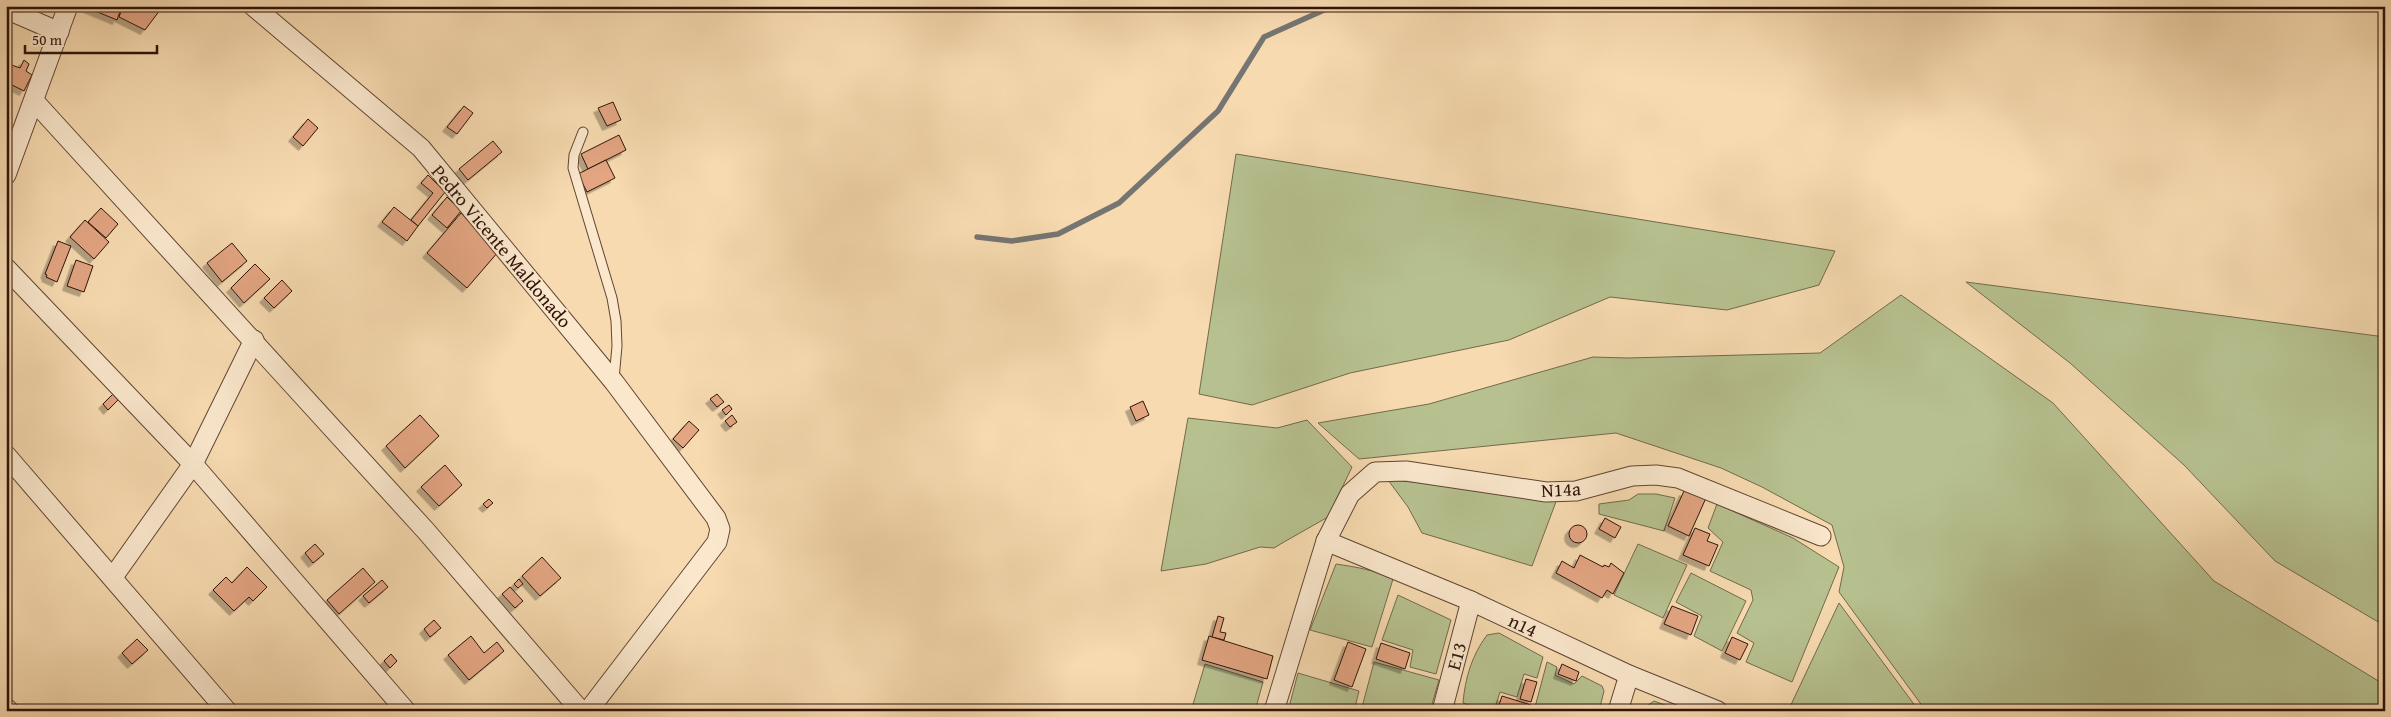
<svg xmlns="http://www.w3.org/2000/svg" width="2391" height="717" font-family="'Gentium Book Plus',serif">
  <defs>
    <filter id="shadow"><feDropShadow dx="-4.5" dy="4.5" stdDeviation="0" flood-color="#0004"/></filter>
  </defs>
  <rect width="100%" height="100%" fill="#f7dab0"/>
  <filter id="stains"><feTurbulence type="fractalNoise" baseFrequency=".004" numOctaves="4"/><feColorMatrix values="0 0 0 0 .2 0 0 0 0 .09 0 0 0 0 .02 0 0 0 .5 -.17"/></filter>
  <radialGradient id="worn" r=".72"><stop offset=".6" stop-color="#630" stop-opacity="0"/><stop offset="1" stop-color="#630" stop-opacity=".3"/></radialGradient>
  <g fill="#b7c190" stroke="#726a4c">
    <polygon points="1236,154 1835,251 1819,285 1727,310 1610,297 1509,340 1350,373 1252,405 1199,394"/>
    <polygon points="1966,282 2385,337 2385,626 2275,561 2184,465 2070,363"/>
    <polygon points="1901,295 2053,403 2214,581 2385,685 2385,711 1926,711 1839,592 1844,567 1832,525 1762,487 1721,468 1616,433 1359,459 1318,423 1429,404 1593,357 1627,358 1820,353"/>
    <polygon points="1188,418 1277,428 1307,420 1352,467 1328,517 1284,542 1274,548 1260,547 1206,564 1161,571"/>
    <polygon points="1388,480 1481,487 1557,499 1532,566 1422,533 1408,507"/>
    <polygon points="1638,494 1656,494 1675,498 1664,531 1599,514 1599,504 1629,500"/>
    <polygon points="1717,504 1793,538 1839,567 1792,682 1746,662 1754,643 1737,633 1753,600 1751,590 1710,571 1723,542 1708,528"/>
    <polygon points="1638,544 1687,565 1663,618 1614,595"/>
    <path d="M1336,564C1356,567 1375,570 1393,579L1372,647L1310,630Z"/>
    <polygon points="1691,573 1746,601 1722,651 1694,636 1702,616 1676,602"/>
    <polygon points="1398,595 1451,620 1436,674 1410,667 1413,650 1382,640"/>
    <polygon points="1839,603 1919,711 1788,711"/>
    <path d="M1499,633L1543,657L1537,678L1524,674L1517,697L1500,692L1494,711H1485L1463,703C1465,678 1472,655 1487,635Z"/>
    <polygon points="1374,662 1439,680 1430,711 1361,711"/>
    <polygon points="1547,662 1557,667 1555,675 1574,684 1582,676 1602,686 1604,691 1599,711 1579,706 1577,711 1534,711"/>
    <polygon points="1205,664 1263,682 1255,711 1191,711"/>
    <polygon points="1298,673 1359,691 1354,711 1335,711 1329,709 1327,711 1288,711"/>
    <polygon points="1654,701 1681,711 1639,711"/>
  </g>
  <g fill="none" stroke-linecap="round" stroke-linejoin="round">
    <polyline stroke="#757572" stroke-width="5.5" points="977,237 1012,241 1058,234 1119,203 1218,111 1264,37 1333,6"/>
  </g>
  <g fill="#e3a582" stroke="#2e1309" filter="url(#shadow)">
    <polygon points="83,6 122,6 117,20"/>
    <polygon points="123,6 163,6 145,30 119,17"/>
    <polygon points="24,60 29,64 26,71 32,75 24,91 6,82 6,63 20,68"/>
    <polygon points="613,102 621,120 607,126 598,108"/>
    <polygon points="464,106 473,113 457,134 447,127"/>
    <polygon points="308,119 318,128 303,146 293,137"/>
    <polygon points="619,135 626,150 588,169 581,154"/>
    <polygon points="493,141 502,152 468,180 459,169"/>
    <polygon points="606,160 615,178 587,192 578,174"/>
    <polygon points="428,175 445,192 418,226 411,220 433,193 421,183"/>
    <polygon points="447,197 461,211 447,228 432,215"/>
    <polygon points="394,207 418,226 407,241 382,222"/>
    <polygon points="101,208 118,224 106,238 88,222"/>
    <polygon points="461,213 498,252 467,288 427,253"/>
    <polygon points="85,220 109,242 94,259 70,237"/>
    <polygon points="58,241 71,246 57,282 46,277 47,275 45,274"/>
    <polygon points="232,243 247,261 222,282 207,263"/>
    <polygon points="76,260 93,266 84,292 67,286"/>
    <polygon points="255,264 270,279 244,303 231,288"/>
    <polygon points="282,280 292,291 274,308 264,298"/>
    <polygon points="113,394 118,400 108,410 103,404"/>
    <polygon points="717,394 724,402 717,407 710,399"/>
    <polygon points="1143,401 1149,415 1136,421 1130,407"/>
    <polygon points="729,405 732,409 726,415 722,410"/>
    <polygon points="420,415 439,436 405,468 386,446"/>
    <polygon points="732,415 737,422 730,427 725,421"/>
    <polygon points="689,421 699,430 683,448 673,439"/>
    <polygon points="445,465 462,485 439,506 421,487"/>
    <polygon points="1684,491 1706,498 1689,536 1668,526"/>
    <polygon points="489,499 493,503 487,508 483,504"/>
    <polygon points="1605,518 1621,527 1615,538 1599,529"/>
    <circle cx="1578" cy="534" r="9"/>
    <polygon points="1695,528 1710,534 1707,541 1718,545 1709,566 1683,555"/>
    <polygon points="315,544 324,554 313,563 305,553"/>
    <polygon points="1580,555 1603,567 1604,565 1609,567 1611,563 1624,573 1613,594 1607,590 1602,598 1556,573 1562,561 1574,568"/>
    <polygon points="542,557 561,578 540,596 522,576"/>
    <polygon points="247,567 267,587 253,601 249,597 234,611 213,590 226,577 232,583"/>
    <polygon points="363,568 375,582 339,614 327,600"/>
    <polygon points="519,579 523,584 518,588 514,584"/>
    <polygon points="382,580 388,587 369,603 363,596"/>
    <polygon points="510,587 523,601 515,608 502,594"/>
    <polygon points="1672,606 1698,616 1691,635 1664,624"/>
    <polygon points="1218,616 1224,618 1220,632 1226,633 1224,640 1212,637"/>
    <polygon points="434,620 441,628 430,637 424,629"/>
    <polygon points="471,636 484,653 497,642 504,651 469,680 448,655"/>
    <polygon points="1209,636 1273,656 1267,679 1202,660"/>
    <polygon points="1732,637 1748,644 1740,660 1725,653"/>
    <polygon points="137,639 148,650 132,664 122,653"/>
    <polygon points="1348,642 1366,649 1352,687 1334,680"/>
    <polygon points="1381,643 1410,653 1405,669 1376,659"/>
    <polygon points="391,654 397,661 390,668 384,661"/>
    <polygon points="1562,664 1579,672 1576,681 1558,674"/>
    <polygon points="1526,679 1537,682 1531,702 1520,699"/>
    <polygon points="1502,696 1531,705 1529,711 1497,711"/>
  </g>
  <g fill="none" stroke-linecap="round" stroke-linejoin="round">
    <g stroke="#604533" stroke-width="11">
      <polyline id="lane" points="583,132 574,155 573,168 612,298 616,321 617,346 614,379"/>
    </g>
    <g stroke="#604533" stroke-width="21">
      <g id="street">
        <polyline points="253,6 421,148 614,382 716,518 720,529 717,542 588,711"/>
        <polyline points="6,9 59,32"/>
        <polyline points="35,102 426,531 581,711"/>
        <polyline points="6,175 68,6"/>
        <polyline points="6,268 193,464 406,711"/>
        <polyline points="6,455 227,711"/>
        <polyline points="1326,541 1471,601 1629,675 1718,711"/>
        <polyline points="113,577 193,464 254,340"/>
        <polyline points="6,708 9,711"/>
        <polyline points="1274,711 1326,541 1350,494 1375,472 1406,471 1546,492 1576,491 1632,476 1656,475 1678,478 1821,536"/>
        <polyline points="1442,711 1471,601"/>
        <polyline points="1618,711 1629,675"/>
      </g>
    </g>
    <use href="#lane" stroke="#fae7cc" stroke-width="9"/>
    <use href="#street" stroke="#fae7cc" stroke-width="19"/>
  </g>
  <g text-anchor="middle" stroke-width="4" stroke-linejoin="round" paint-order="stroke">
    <g font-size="19" fill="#2e1309" stroke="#fae7cc">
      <text transform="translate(502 246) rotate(50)" y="7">Pedro Vicente Maldonado</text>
      <text transform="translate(1561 489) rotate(-3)" y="7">N14a</text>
      <text transform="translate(1523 625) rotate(25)" y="7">n14</text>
      <text transform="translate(1456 656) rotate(-75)" y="7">E13</text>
    </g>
  </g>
  <rect width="2391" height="717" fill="none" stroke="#f7dab0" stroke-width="25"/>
  <rect x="8" y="8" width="2376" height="702" fill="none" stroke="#2e1309" stroke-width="2.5"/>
  <rect x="12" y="12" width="2366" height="692" fill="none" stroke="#2e1309"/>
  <path d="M25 45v8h132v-8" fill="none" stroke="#2e1309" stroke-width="2.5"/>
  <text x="32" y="45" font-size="15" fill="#2e1309" stroke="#fae7cc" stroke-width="4" paint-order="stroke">50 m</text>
  <rect width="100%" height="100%" filter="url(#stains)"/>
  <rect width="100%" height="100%" fill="url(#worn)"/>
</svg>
